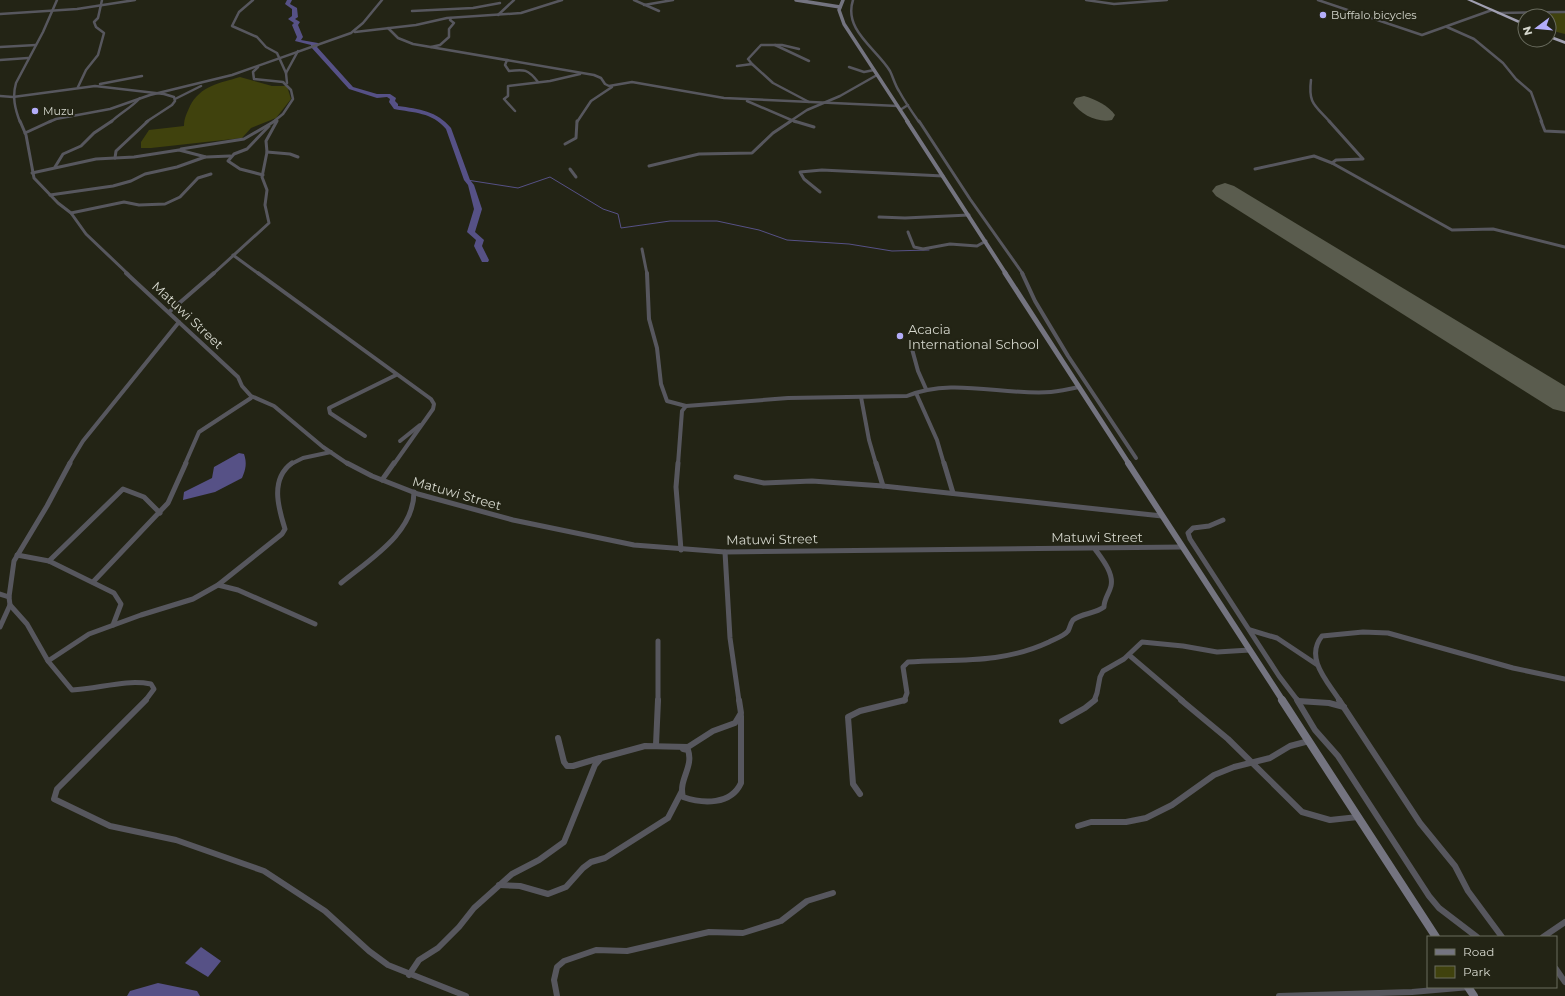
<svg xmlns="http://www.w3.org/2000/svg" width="1565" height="996" font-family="Montserrat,sans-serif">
  <rect width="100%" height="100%" fill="#232415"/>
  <g fill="#40420d">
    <polygon points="1565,13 1565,34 1549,30 1549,16 1530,16 1532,14"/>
    <path d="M240,77L272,86H287L291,99L276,118L251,128L242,138L151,148H141V142L149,130L184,126C184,118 187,113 190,106C200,86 220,83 240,77Z"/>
  </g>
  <g fill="#565186">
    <path d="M239,453L244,454C247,463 246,469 242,478L215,492L183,500L184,492L212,478L214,467Z"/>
    <polygon points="201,947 221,961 208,977 185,963"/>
  </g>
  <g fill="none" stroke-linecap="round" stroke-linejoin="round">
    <polyline stroke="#565186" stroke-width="1" points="467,180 518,188 550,177 603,209 618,214 621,228 670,221 717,221 759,230 787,240 849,244 892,251 929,250"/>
    <g fill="#565186" fill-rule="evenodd">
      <path d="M287,0H292L290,4L297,8L298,17L295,19L300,22L298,25L303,37L301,40L318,43L319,45L317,47L353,87L377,94H390L396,98L395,101L398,104V106C419,109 437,111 451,128L470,180L474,185L482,209L475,232L484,240L482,246L489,260L488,262H482L474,246L476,240L467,232L474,209L468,185L464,180L446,129C432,112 414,113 394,109L389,102L390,99L387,97L377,98L349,89L311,47V45L295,41L297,37L292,25L294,23L288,19L292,16V9L285,4Z"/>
      <polygon points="158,983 197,991 200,996 127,996 130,991"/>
    </g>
    <g fill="#5a5c4e" fill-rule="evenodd">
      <path d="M1084,96C1095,99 1109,106 1115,115L1112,120C1098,123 1081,115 1073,103L1076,98Z"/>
      <polygon points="1225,183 1234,186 1565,386 1565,412 1553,409 1216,196 1212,191 1216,186"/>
    </g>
    <g stroke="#57575e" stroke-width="2.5">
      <polyline points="253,0 239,12 232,26 257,37 266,47 277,53 286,73"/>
      <polyline points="634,0 659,11"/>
      <path d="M853,0C843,30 877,49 890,71C893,77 895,85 899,91C905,102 912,112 919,122"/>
      <polyline points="1086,0 1114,4 1167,0"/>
      <polyline points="1318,0 1422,35 1492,10"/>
      <polyline points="644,5 673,0"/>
      <polyline points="412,11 473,8 500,3"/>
      <polyline points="1498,13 1565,12"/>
      <polyline points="0,14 77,9 135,0"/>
      <polyline points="498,15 514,0"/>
      <polyline points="1447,27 1474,39 1503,63 1516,79 1531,92 1542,122"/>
      <polyline points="388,28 398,38 413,44 594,75 601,78 605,84 609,86 632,82 724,98 898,106"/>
      <polyline points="355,32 416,25 447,18 521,13 562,0"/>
      <polyline points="775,45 809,61"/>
      <polyline points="0,47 36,45"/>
      <polyline points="431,47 440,45 449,37 449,29 454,23 450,20 451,18"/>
      <polyline points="0,60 28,58"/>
      <path d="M507,60L505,65L509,71C524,69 528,69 538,82"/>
      <polyline points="752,64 748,59 761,45 782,45 799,49"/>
      <polyline points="737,66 752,64 773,83 809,102"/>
      <polyline points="258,67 253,72 254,79 283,82 291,90 293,99 283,114 273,122"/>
      <polyline points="849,67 864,72 874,70"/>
      <path d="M1311,80C1308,104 1315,105 1330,122"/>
      <polyline points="287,83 286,73 298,51"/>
      <polyline points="100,84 142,76"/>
      <polyline points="78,87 86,70 98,55 104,33 96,27 94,22 98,18 102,0"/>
      <polyline points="0,96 13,97 95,86 164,94 174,97 175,101 172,105 146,122"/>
      <polyline points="175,99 201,86"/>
      <polyline points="747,101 796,122"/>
      <polyline points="900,110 908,105"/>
      <polyline points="515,111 504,99 508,96 508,86 550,81 580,74"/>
      <path d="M20,122C15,109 12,97 16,83L43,32L57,0"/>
      <polyline points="49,122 56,119 110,109 150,95 232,75 351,33 363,23 382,0"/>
      <path d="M111,122C120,113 131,108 140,98"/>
      <polyline points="276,122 277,120"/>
      <polyline points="577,122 591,101 612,87"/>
      <polyline points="789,122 807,110 840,96 877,75"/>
    </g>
    <g stroke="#57575e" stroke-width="3">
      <polyline points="20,121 26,135 34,178 58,203 71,213 86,234 128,274"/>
      <polyline points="794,121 814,127"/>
      <polyline points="919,121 970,199 1023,274"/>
      <polyline points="1329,121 1363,159 1336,160 1332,163 1452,230 1493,229 1565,247"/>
      <polyline points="1541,121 1545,131 1565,132"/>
      <polyline points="25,133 51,121"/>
      <polyline points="565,144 576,138 577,121"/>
      <polyline points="181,149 244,139 275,121"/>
      <polyline points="267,152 290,154 298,157"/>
      <polyline points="115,158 116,151 148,121"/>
      <polyline points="649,166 699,154 752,153 773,133 791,121"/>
      <polyline points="55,167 63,154 81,146 94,133 112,121"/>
      <polyline points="570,169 576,177"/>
      <polyline points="1255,169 1314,156 1332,163"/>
      <polyline points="32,173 96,159 134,157 179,150 206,157 230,156"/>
      <polyline points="263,175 240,169 228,161 234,154 247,149 269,126"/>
      <polyline points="820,192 804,179 800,172 822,170 943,176"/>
      <polyline points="50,195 113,186 131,181 145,174 177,167 205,157"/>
      <polyline points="71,213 124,202 139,205 165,204 180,197 198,178 211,174"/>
      <polyline points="879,217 905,218 969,215"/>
      <polyline points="908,232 914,247 923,249 950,244 977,246 986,241"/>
      <polyline points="642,249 647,274"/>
      <polyline points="233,255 259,274"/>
      <polyline points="213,274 269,223 265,205 267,190 262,177 267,152 266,141 277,121"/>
    </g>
    <g stroke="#57575e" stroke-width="4">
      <polyline points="126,273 238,377 242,386 251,396 274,406 323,447 348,464"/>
      <polyline points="258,273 431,399 434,404 433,409 394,464"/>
      <polyline points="647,273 649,319 657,348 661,384 667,401 686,406"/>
      <polyline points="1022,273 1035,301 1068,356 1136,458"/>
      <polyline points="169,312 214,273"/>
      <polyline points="912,349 918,371 926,389"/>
      <polyline points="916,393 937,440 944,464"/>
      <polyline points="861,397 869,440 876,464"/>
      <polyline points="365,436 330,413 329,408 396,375"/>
      <polyline points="400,441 420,425"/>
      <polyline points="69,464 83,441 179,322"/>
      <polyline points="185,464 199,432 251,398"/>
      <polyline points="291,464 303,458 331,452"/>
      <path d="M678,464L682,411L686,406L788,398L907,396C952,377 1004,396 1051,392C1061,391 1070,389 1079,387"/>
    </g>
    <g stroke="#57575e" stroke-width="5">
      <polyline points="347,463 372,476 418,494 513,520 634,545 725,552 1183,547"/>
      <polyline points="678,463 676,487 681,550"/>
      <polyline points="876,463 883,486"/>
      <polyline points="944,463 953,493"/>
      <polyline points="736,477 764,483 812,481 883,486 1162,516"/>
      <polyline points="382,480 394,463"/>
      <polyline points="1223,520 1209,526 1193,528 1188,533 1190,539 1279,676 1298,701"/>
      <polyline points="725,552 730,638 739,701"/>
      <polyline points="17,555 49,561 114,593 121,604 113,625"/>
      <polyline points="49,561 123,489 144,497 160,513"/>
      <polyline points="93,582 168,503 186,463"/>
      <path d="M341,583C370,559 414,533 414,492"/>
      <polyline points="218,585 238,590 315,624"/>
      <polyline points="0,594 9,597"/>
      <path d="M10,605L27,624L48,661L89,634L141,615L193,599L218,585L282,534L285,529C278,507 270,479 292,463"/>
      <polyline points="0,627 10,605 9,597 14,561 47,506 70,463"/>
      <polyline points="1250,630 1277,638 1316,664"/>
      <polyline points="658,641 658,701"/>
      <polyline points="1129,655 1183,701"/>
      <path d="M48,661L72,690C99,689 124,679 151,684L154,689L145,701"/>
      <path d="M904,701L907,693L903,667L908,662C958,659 1002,664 1049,642C1055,639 1064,636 1068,631C1070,628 1070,624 1073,620C1082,613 1095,614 1104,607C1104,599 1109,594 1111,586C1114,573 1102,559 1095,549"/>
      <polyline points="1094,701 1097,693 1100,677 1103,671 1124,659 1142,642 1183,646 1217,652 1250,650"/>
      <path d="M1340,701C1328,682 1304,658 1322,636L1363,632L1388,633L1513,668L1565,679"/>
    </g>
    <g stroke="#57575e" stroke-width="6">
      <polyline points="146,700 57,789 54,799 110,826 176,840 264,871 325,911 369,951 388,965 466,996"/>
      <polyline points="1181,700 1228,739 1302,812 1330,820 1358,817"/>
      <polyline points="1297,700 1315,730 1338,756 1429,896 1439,908 1477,937"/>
      <polyline points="1339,700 1420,823 1455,866 1468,891 1502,937"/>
      <polyline points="1298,701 1329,703 1344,707"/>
      <polyline points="1062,721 1085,708 1095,700"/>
      <polyline points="558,738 564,762 567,766 573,766 600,758"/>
      <polyline points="656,745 658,700"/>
      <path d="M683,749L688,750C694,767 678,780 683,797C703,804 731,805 741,783V716"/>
      <polyline points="860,794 853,784 848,717 860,711 905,700"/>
      <polyline points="1078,826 1091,822 1126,822 1146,818 1172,805 1214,775 1234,767 1270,758 1290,746 1309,741"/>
      <polyline points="499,885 520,886 548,894 566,887 583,868 591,862 605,858 668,818 682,791"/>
      <polyline points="1543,937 1565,922"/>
      <polyline points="1556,969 1565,982"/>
      <polyline points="409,975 419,960 438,948 459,927 474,908 512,874 539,860 564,842 595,765 601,758 645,746 688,747 713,731 735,723 741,713 739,700"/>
      <polyline points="557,996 554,980 557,967 564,961 596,950 627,951 709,932 743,933 781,921 807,901 833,893"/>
      <polyline points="1279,996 1412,992 1470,987"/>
    </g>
    <g stroke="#747480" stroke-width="3.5">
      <polyline points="796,0 840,7"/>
      <polyline points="843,0 839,10 844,24 908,122"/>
    </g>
    <polyline stroke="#747480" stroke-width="4" points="907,121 1006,274"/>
    <polyline stroke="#747480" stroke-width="5" points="1005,273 1129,464"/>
    <polyline stroke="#747480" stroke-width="6" points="1128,463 1283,701"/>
    <g stroke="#747480" stroke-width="8">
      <polyline points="1282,700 1436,937"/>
      <polyline points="1468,987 1474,996"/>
    </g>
    <g fill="#a09fb1" fill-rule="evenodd">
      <polygon points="1467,0 1472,0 1525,23 1525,26"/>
      <polygon points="1549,35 1565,41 1565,44 1549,38"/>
    </g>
  </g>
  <g fill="#b3adf9" stroke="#232415" stroke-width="1.5">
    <circle cx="1323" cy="15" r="4"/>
    <circle cx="35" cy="111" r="4"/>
    <circle cx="900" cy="336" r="4"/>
  </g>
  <g text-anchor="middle" stroke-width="4" stroke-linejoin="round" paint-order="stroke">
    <g font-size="11" fill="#d5d7cd" stroke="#232415" text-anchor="start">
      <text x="1331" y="19">Buffalo bicycles</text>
      <text x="43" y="115">Muzu</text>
    </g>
    <g font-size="13" fill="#d5d7cd" stroke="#232415">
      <text transform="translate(188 315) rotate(43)" y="5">Matuwi Street</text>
      <text transform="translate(457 493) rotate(16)" y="5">Matuwi Street</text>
      <text x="1097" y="542">Matuwi Street</text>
      <text transform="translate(772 539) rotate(-1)" y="5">Matuwi Street</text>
    </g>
    <g font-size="13" fill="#d5d7cd" stroke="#232415" text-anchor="start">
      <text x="908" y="334">Acacia<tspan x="908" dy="15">International School</tspan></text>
    </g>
  </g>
  <rect x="1427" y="936" width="130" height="52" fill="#232415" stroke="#6a6c5f"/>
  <rect x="1435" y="949" width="20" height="6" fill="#747480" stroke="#6a6c5f"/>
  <text x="1463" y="956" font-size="12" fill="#d5d7cd">Road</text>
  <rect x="1435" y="966" width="20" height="12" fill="#40420d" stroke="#6a6c5f"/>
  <text x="1463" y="976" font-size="12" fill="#d5d7cd">Park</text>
  <g transform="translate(1537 28) rotate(254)"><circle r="19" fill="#232415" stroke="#6a6c5f"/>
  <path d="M0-3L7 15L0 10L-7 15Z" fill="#b3adf9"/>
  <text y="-6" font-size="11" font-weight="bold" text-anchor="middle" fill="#d5d7cd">N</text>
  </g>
</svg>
